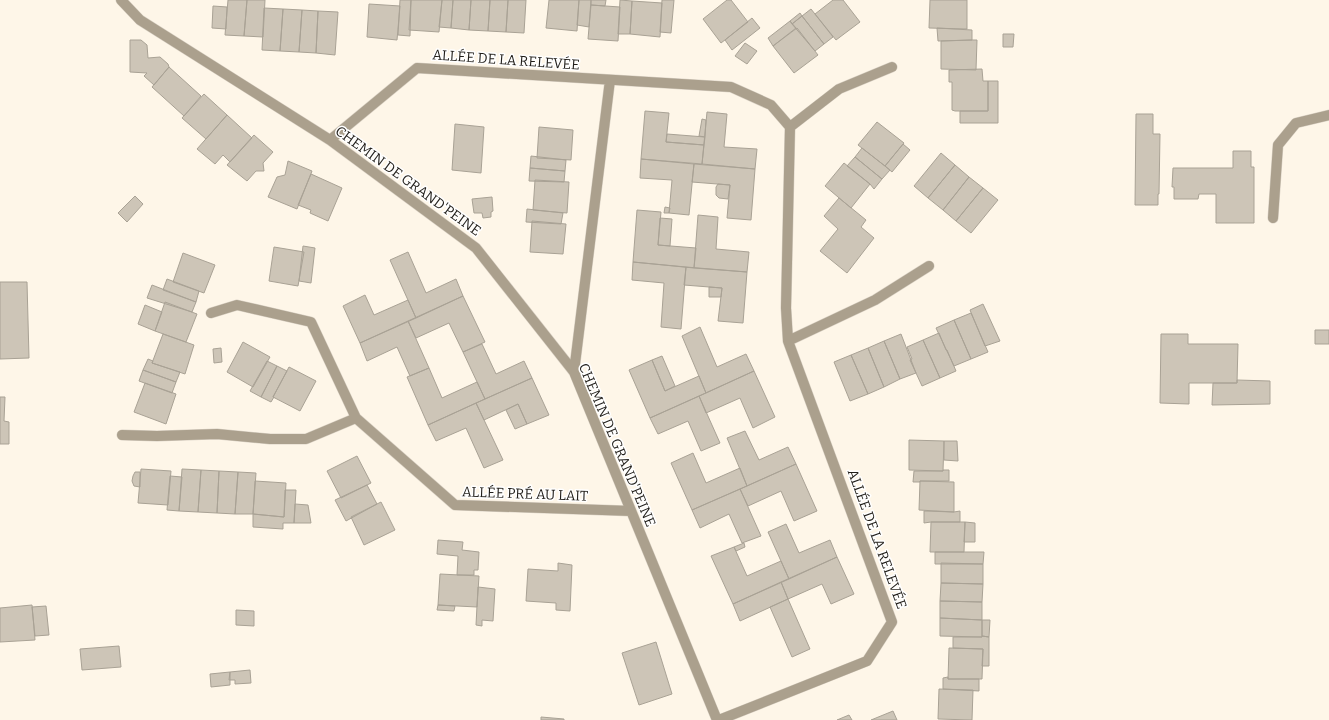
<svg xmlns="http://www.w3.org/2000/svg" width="1329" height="720" font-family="Bitter,serif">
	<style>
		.building { fill: #cdc5b7; stroke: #a9a295 }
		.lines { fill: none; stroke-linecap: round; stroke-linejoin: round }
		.minor-casing { stroke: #dbd3c7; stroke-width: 11 }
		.minor { stroke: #aba08d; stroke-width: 10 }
		.labels { text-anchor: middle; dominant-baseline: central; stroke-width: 3; stroke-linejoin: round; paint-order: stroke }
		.street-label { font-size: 14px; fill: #211e19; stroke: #fff }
	</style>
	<rect width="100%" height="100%" fill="#fef6e8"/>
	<path class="building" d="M228,0H247L244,36L225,35Z
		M247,0H265L263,37L244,36Z
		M400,0H411L410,36L398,35Z
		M411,0H442L439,32L409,30Z
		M442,0H453L451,28L439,27Z
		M453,0H471L469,30L451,28Z
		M471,0H490L488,31L469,30Z
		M490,0H508L506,32L488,31Z
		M508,0H526L524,33L506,32Z
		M549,0H579L577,31L546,28Z
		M579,0H591L589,27L577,25Z
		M591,0H606L605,6L591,5Z
		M620,0L632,1L630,34H618Z
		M662,0H674L671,33L660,32Z
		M727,0H731L748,22L721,43L703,19Z
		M833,0H843L860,22L836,40L815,14Z
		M930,0H967V29L929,28Z
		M632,1L662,3L660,37L630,34Z
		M369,4L400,6L397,40L367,37Z
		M591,5L620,7L618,41L588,39Z
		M213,6L227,7L226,29L212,28Z
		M264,8L283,9L280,51L262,50Z
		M283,9L302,10L299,52L280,51Z
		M811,9L833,37L824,44L802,16Z
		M302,10L318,11L316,53L299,52Z
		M318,11L338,12L335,55L316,53Z
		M800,13L802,16L792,24L790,21Z
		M802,16L824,44L815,51L792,24Z
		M752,18L760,28L732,50L725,40Z
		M790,21L796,28L773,46L768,38Z
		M797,28L818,55L794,73L773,46Z
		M937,28L972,30V40L938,41Z
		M1003,34H1014L1013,47H1003Z
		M130,40H141L147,45L148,58L160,57L168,64L169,67L154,85L144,76L147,73L130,72Z
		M972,40H977L976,70L941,69V41Z
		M745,43L757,51L747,64L735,56Z
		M169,67L201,96L184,116L152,87Z
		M982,69L983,81H988V111H955L952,110V82H949V70Z
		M988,81H998V123H960V111H988Z
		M204,94L227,115L206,139L182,118Z
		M645,111L669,113L666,142L704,145L702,164L641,159Z
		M707,112L727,114L724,147L757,149L755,169L702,164Z
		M1136,114H1153V134H1160L1159,194H1158V205H1135Z
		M227,115L252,138L230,162L223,155L215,164L197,149Z
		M702,119L706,120L705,137L699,136Z
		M877,122L904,143L885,166L858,145Z
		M455,124L484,127L481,173L452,170Z
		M539,127L573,130L571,160L537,158Z
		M667,134L705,137L704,145L666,142Z
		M254,135L273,152L263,163L264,171H256L247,181L227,165Z
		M903,144L910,150L892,172L885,166Z
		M862,148L890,170L882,179L855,157Z
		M1233,151H1251V167H1254V223H1216V194H1199L1198,199H1174V187H1172L1173,168H1233Z
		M941,153L955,165L928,198L914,186Z
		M531,156L566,160L565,171L530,168Z
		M855,157L882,179L874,189L870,184L847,166Z
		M641,159L694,164L689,215L669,213L672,180L640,178Z
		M288,161L312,171L297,209L268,197L277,177L285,175Z
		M844,163L870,184L851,208L825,186Z
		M694,164L755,169L751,220L727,218L730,185L692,182Z
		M955,165L969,177L943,210L928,198Z
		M530,168L565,171L564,182L529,181Z
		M311,174L342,188L328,221L310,213L311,210L298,205Z
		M969,177L983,188L956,221L943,210Z
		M535,180L569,182L567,213L533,210Z
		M718,184L730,185L728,199L719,198L716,195V187Z
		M983,188L998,200L971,233L956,221Z
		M135,196L143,204L127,222L118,213Z
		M492,197L493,211L491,212V217L483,218L482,213H474L472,199Z
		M839,198L866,220L861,227L874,238L847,273L820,251L838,229L824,216Z
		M665,207L670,208L669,213H664Z
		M527,209L563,213L561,224L526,222Z
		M637,210L661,212L658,245L696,248L694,268L633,262Z
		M698,215L718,217L716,249L749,252L747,272L694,268Z
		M660,218L672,219L670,246L658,245Z
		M532,221L566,224L563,254L530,252Z
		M303,246L315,248L311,283L299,281Z
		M274,247L304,252L298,286L269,281Z
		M408,252L426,293L456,279L463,296L416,318L390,260Z
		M183,253L215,265L204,293L173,282Z
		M633,262L686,267L681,329L661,327L664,283L632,280Z
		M686,267L747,272L743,323L718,321L722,288L684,285Z
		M167,279L199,291L196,302L163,290Z
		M0,282H27L29,358L0,359Z
		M152,285L196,302L192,312L147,298Z
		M709,287L722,288L721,297H709Z
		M365,295L374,315L408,300L416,318L360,343L343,306Z
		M463,296L485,342L463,352L449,323L416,338L408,321Z
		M165,302L197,314L186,342L155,331Z
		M983,304L1000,341L985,346L970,310Z
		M145,305L162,312L155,331L138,324Z
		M971,313L988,352L971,359L954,320Z
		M954,320L971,359L954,366L936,328Z
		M408,321L429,368L410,376L397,347L367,361L360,343Z
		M700,327L717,367L746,354L754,371L706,393L682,336Z
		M1315,330H1329V344H1315Z
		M939,333L946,350H947L956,371L940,378L923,340Z
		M163,334L194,345L185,374L152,363Z
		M901,334L916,373L900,379L884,341Z
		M1161,334H1188V344H1238L1237,383H1189V404L1160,403Z
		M923,340L940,378L922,386L910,360L912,359L907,347Z
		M884,341L900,379L884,387L868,348Z
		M243,342L270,357L253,387L227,372Z
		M482,344L496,374L524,361L532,378L485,399L463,352Z
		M221,348L222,362L214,363L213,349Z
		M868,348L884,387L868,394L851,355Z
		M851,355L868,394L850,401L834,362Z
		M662,356L675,386L665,391L652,360Z
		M148,359L153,361L152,363L180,372L176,382L143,370Z
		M652,360L665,391L699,376L706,393L650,418L629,370Z
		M267,361L277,366L261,397L250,391Z
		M277,366L287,371L273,397H274L271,402L261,397Z
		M289,367L316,381L300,411L273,397Z
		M429,368L442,398L477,382L485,399L428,425L407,377Z
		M143,370L176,382L172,393L139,381Z
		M754,371L775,417L753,428L740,398L706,413L699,396Z
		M532,378L549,415L527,424L518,404L484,420L476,403Z
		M1237,380L1270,381V404L1212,405L1213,383H1237Z
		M145,383L176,394L166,424L134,412Z
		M699,396L720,443L701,451L688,421L658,434L650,418Z
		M0,397H5L4,421L9,422V444H0Z
		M476,403L503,460L484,468L466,428L436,441L428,425Z
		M518,404L527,424L515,429L506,410Z
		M745,431L759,460L788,447L796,464L747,486L727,438Z
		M909,440L944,441L943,471L909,470Z
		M944,441H957L958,461L944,460Z
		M693,453L706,483L740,468L747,486L692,510L671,463Z
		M357,456L371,483L341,498L327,471Z
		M796,464L817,511L794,521L781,491L748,506L740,489Z
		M141,469L171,471L168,505L138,503Z
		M182,469L201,470L198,512L179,511Z
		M201,470L219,471L217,513L198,512Z
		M943,470H949V481H920V482H913L914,471H943Z
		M219,471L238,472L235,514L217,513Z
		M135,472H140V487L134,486L132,481L133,476Z
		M238,472L256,473L253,514H235Z
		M170,476L182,477L179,511L167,510Z
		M255,481L286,483L284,517L253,514Z
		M920,481L954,482V512L919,510Z
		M367,485L377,504L346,521L335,500Z
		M740,489L761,536L742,543L729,514L700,528L692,510Z
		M285,490H296L294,523H283V529L253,527V514L284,517Z
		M381,502L395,530L364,545L351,517Z
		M295,504L308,505L311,523H294Z
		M924,511L954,512L960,511V522H931L924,523Z
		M931,522H965L964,552H930Z
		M965,522L975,523V542H964Z
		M786,524L799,553L830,540L837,557L789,579L768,532Z
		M438,540L463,542L462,550L479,552L478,570H474V575H457L458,556L437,554Z
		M744,543L745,547L736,551L734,547Z
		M734,547L747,576L781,561L789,579L733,604L711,556Z
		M935,552H984L983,564H935Z
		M837,557L854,594L831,604L822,584L788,599L781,582Z
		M558,563L572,565L570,611L556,610V603L526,601L528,569L558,571Z
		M941,563L983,564V584L941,583Z
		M440,574L479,576L477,607L438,605Z
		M781,582L788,599L740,621L733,604Z
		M941,583L983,584L982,602L940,601Z
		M478,587L495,589L493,621L482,620V626L476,625Z
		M788,599L810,649L792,657L770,607Z
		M940,601L982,602V620L940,618Z
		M32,605L35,640L0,642V608Z
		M438,605L455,606L454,611L437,610Z
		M46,606L49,635L35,636L32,607Z
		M236,610L254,611V626L236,625Z
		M940,618L982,620V637L940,636Z
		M982,620H990L989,637L982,636Z
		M982,636L989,637V666H982L983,649L953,648V637H982Z
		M656,642L672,694L639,705L622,653Z
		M119,646L121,667L82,670L80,649Z
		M949,648L983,649L982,679H948Z
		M250,670L251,683L235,684V680H229L230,672Z
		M230,672V685L211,687L210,674Z
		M948,677V679H979V691L943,689V678Z
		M939,689L973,690L972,720L938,719Z
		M893,711L897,720H871Z
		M849,715L852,720H837Z
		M541,717L564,719V720H541Z"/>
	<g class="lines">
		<defs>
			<path id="minor" d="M121,0L140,20L330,140L476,248L574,372L717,720
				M790,127L839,89L892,67
				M330,140L417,68L731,87L771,105L790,127L786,308L788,341
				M1273,218L1278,145L1296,123L1329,115
				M211,313L237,305L311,322L356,418L455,505L631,511
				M574,372L610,80
				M122,435L157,436L217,434L270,439H306L356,418
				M719,720L867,661L892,622L788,341L875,300L929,266"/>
		</defs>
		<use href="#minor" class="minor-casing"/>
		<use href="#minor" class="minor"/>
	</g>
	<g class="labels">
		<g class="street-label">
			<text transform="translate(506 60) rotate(4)">ALLÉE DE LA RELEVÉE</text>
			<text transform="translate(408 181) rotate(36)">CHEMIN DE GRAND'PEINE</text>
			<text transform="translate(617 445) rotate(67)">CHEMIN DE GRAND'PEINE</text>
			<text transform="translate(525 494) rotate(2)">ALLÉE PRÉ AU LAIT</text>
			<text transform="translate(877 539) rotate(70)">ALLÉE DE LA RELEVÉE</text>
		</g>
	</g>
</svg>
